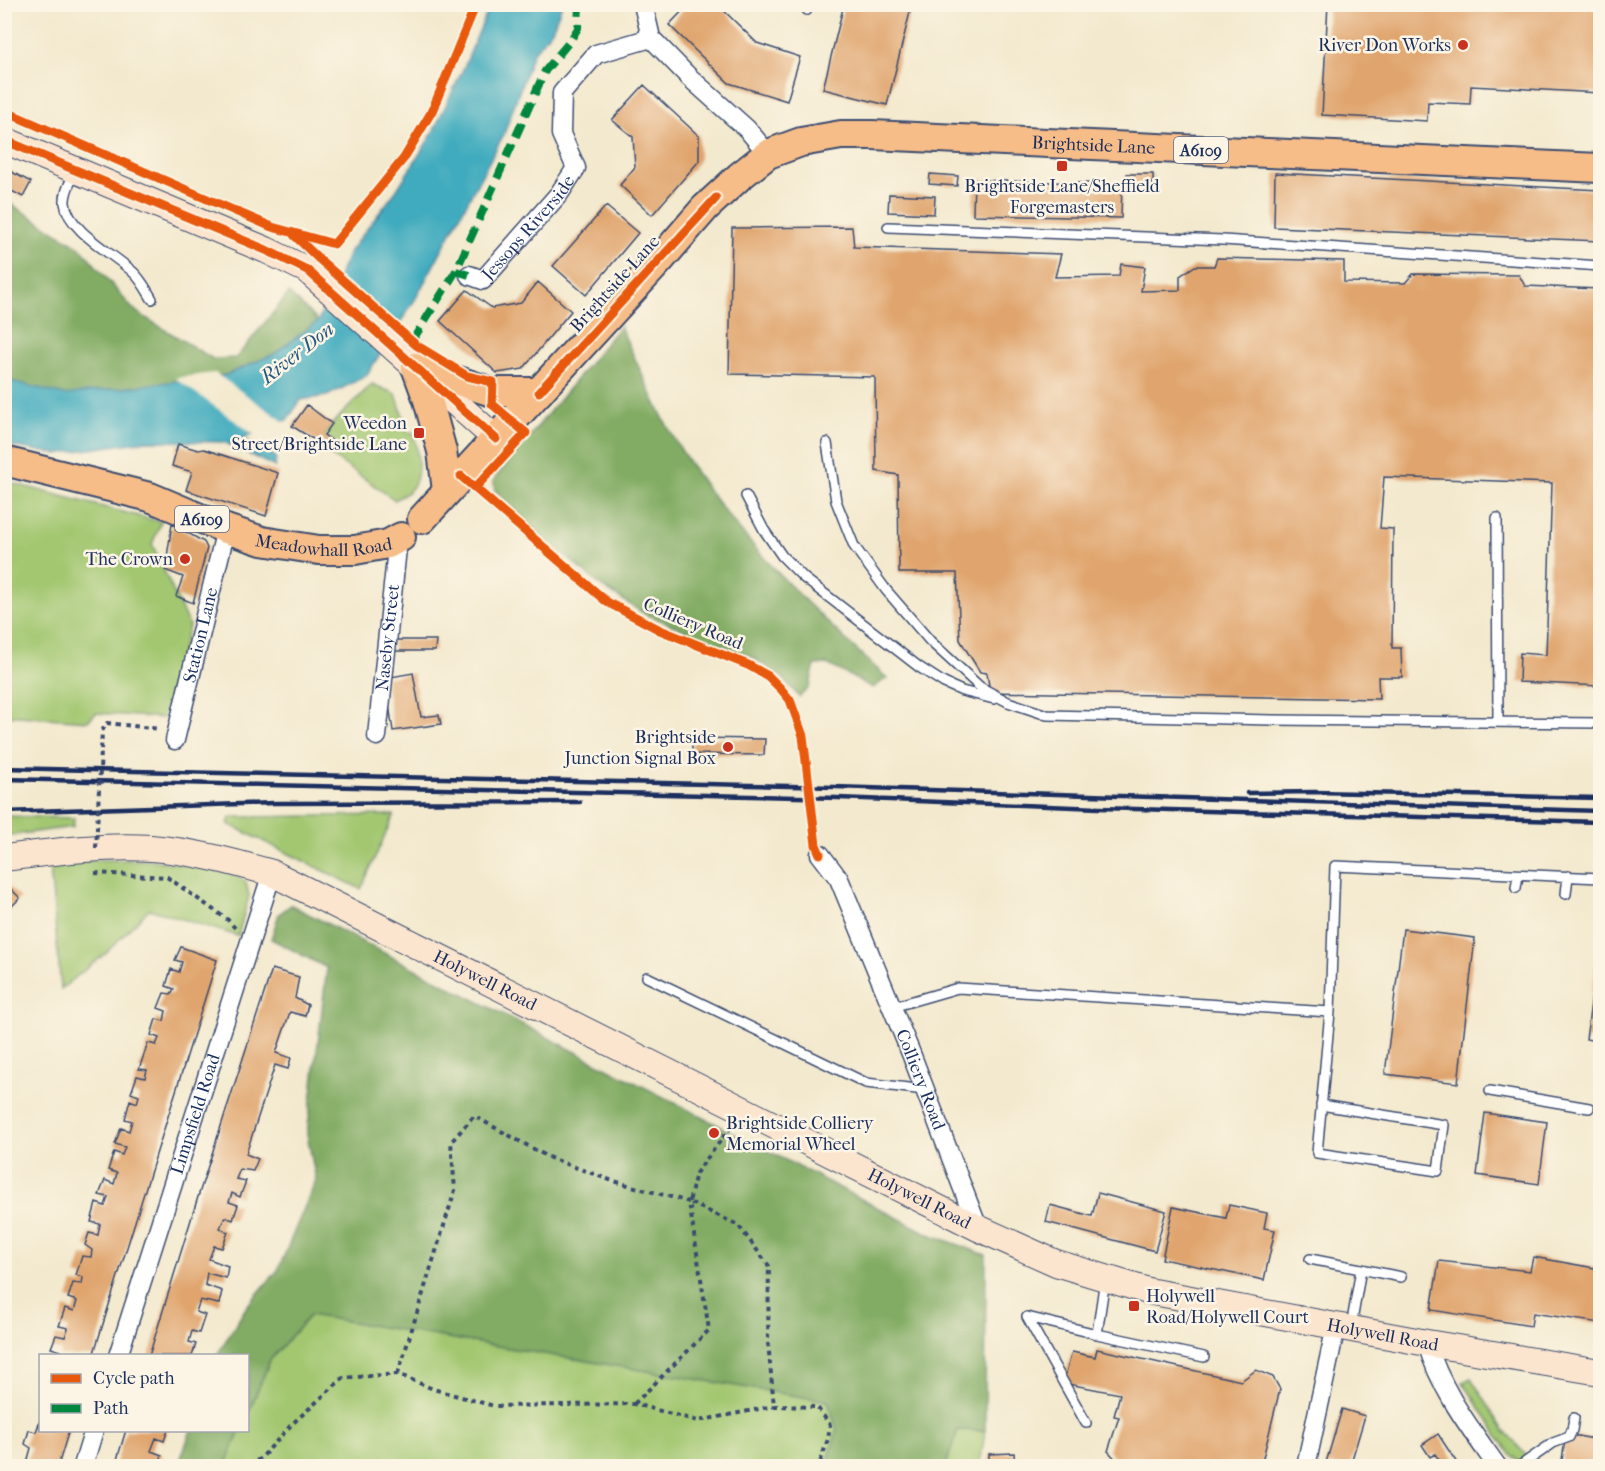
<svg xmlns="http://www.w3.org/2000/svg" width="1605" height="1471" font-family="'IM FELL French Canon',serif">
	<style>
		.green { fill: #a3c771; stroke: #5f7b68; stroke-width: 1.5 }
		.forest { fill: #82ac63; stroke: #4e6e60; stroke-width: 1.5 }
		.water { fill: #3fabbe; stroke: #2d6d8e; stroke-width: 1.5 }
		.pier { fill: #f3e9ce }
		.building { fill: #e0a56e }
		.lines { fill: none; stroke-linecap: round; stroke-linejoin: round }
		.lane-casing { stroke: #3b4b6f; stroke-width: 12 }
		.street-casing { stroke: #3b4b6f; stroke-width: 21 }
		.secondary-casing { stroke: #3b4b6f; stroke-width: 28 }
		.primary-casing { stroke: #3b4b6f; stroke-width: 32 }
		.path { stroke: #3b4b6f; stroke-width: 4; stroke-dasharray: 4.5 4.5; stroke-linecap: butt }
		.lane { stroke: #fff; stroke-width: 9 }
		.street { stroke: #fff; stroke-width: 18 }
		.secondary { stroke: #fce5cf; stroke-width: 26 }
		.primary { stroke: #f7bd88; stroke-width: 28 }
		.rail { stroke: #1b2f5e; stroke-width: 4.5 }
		.path-bridge { stroke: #3b4b6f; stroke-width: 4; stroke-dasharray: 4.5 4.5; stroke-linecap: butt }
		.quiet { stroke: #00873e; stroke-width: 8; stroke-dasharray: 15 8; stroke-linecap: butt }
		.cycleway-casing { stroke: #fcf5e5; stroke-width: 13 }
		.cycleway { stroke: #e8590c; stroke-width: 9 }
		.poi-dot { fill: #c8321e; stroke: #fcf5e5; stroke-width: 2 }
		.labels { text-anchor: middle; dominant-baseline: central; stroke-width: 5; stroke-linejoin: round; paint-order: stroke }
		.shield { fill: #fcf5e5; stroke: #5e6a86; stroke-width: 1.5 }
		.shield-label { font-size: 16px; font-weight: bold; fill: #1b2f5e }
		.poi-label { font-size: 18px; fill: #1b2f5e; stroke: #fcf5e5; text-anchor: end }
		.street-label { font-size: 18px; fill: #1b2f5e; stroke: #fcf5e5 }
		.water-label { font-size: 20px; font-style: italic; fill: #285a80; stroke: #fcf5e5 }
	</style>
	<rect width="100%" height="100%" fill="#fcf5e5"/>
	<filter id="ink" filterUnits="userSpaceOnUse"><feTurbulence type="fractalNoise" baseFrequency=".0167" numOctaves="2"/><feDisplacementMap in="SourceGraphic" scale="12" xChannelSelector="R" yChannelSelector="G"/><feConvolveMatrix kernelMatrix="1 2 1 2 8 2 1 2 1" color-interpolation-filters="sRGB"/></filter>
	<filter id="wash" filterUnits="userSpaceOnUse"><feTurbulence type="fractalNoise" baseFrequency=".008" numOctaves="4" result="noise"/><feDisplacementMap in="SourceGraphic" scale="24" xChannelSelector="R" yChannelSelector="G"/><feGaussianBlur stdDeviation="1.35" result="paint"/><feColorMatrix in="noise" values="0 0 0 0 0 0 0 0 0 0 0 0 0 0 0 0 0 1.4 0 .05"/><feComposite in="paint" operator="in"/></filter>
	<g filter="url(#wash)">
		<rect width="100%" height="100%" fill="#f3e9ce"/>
		<path class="green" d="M372,384L396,394L408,433L413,432C417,447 423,475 411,489C407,493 400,497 395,500L325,451L334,442L324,435L332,424Z
			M4,481L161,522L152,544L189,626L163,718L96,713L88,721L5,715Z
			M394,815L361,889L228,824L230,817Z
			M5,816L74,818L73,827L5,836Z
			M95,860H151L230,871L246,882L249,896L238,936L149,909L107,952L61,989L50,867Z
			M310,1315L828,1401L837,1429L827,1466H225L240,1431L248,1430V1414L270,1360Z
			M1471,1378L1504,1431L1536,1466H1522L1506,1448L1463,1382Z
			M958,1430L985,1431L980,1466H945Z"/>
		<path class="forest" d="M4,200L80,247L131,307L141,315L213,359L236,358L289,293L318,321L274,354L226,375L63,396L5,379Z
			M620,326C640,369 658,413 683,453C737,539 813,610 887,678L873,688L827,664L815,665L809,688L799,697L783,678L752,657L645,614L601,586L538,533L495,490L493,481Z
			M291,905L929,1234L986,1255L985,1431L958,1430L945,1466H827L837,1429L828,1401L310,1315L270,1360L248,1414V1356L217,1355L247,1306L278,1270L316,1180L307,1134L327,968L271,939L279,914Z
			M191,1430L240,1431L225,1466H178Z"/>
		<path class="water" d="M490,5H562L552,30L533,53L504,134L416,298L366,376L327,396L301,400L287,420L242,438L276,457L275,467L224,442L147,441L56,454L5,445L4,379L64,395L226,375L274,354L318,321L350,251L396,191L431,136L465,65Z"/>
		<path class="pier" d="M215,373L287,424L256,436L175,378Z"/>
		<g id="blocks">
			<path class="building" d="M689,4H717L757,43L800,57L787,101L729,83L669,25Z
				M844,4H912L887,105L823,89Z
				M1328,4H1600V93L1471,86L1470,104L1428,102L1427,121L1322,115Z
				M644,85L699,136V161L652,215L620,185L635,167L633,137L612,120Z
				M4,168L31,182L23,197L4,187Z
				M1275,173L1600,190V241L1274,227Z
				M930,174L958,176L957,186L929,184Z
				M1127,174H1153V188H1127Z
				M974,180L1122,184L1121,218L973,215Z
				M889,194L935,196L934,214L888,212Z
				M606,206L638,233L586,295L553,266Z
				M852,227L854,247L1061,254L1055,277L1119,276L1121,264L1145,267L1141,291L1180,290V276L1195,266H1214L1217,258L1344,261V282L1405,283L1413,274L1519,275L1525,286L1600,289V686L1519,682L1520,653L1546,655L1552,483L1384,477L1380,528L1393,529L1392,648H1401L1402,677H1378L1379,699L990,692L987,673L980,672L960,640L957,573H899L898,475L876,471L875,377L729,374L732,228Z
				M538,282L571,311L523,369L497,373L440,321L467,290L492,308L521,303Z
				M307,405L332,424L324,435L334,442L327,448L292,426Z
				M178,444L198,450L204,449L278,473L266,516L186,490L192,472L172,466Z
				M172,524L204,542L207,548L193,603L176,596L183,577L165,570Z
				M393,640H436L435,651H393Z
				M413,673L421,717L439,715L441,724L393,731L385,678Z
				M692,738L765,739L764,755L692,754Z
				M4,882L20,898L8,910L4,906Z
				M1403,929L1475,938L1458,1083L1385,1074Z
				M181,947L217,960L93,1356H60L61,1351L51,1348L56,1335L65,1337L68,1328L59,1326L65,1308L74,1311L77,1301L68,1298L73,1283L82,1284L83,1277L76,1275L82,1256L91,1257L92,1250L85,1245L89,1233L98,1235L100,1224L91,1222L96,1203L105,1206L108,1197L99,1195L105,1180L114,1184L117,1173L108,1170L114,1152L122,1155L125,1147L115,1144L121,1128L129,1131L132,1121L125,1119L130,1100L137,1103L139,1096L131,1093L137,1076L145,1078L147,1070L139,1069L148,1043L156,1045L159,1038L151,1035L156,1019L164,1021L166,1011L158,1008L164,993L171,994L174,989L166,986L171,969L179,972L182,962L175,960Z
				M1597,960L1600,961V1042L1586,1039Z
				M272,969L299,977L295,998L308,1005L305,1016L290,1012L276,1053L291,1058L288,1069L275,1065L246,1154L258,1159L253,1171L240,1169L236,1179L246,1181L240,1197L232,1193L229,1202L238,1205L233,1220L225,1217L220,1228L228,1232L222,1248L214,1246L209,1259L228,1266L226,1278L207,1273L205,1285L222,1291L219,1304L200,1300L196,1312L205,1315L199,1333L192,1331L189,1342L196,1344L192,1356H149L197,1200Z
				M1485,1113L1547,1122L1539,1184L1477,1175Z
				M1098,1193L1166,1211L1155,1251L1046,1222L1050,1205L1092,1216Z
				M1229,1205L1267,1213L1264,1228L1275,1230L1264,1280L1162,1259L1173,1207L1226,1218Z
				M1533,1257L1600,1269V1323L1533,1313L1531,1326L1431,1310L1439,1261L1530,1271Z
				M1097,1349L1241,1381L1256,1370L1273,1377L1280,1389L1261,1466H1122L1108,1451L1119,1417L1114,1416L1120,1394L1063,1383L1072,1352L1095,1357Z
				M1342,1409L1365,1416L1350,1466H1325Z
				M40,1420V1430H69L58,1466H26L31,1448L25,1444L29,1430L36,1432Z
				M126,1430H168L164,1441L156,1438L151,1451L162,1455L159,1466H115Z
				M1438,1434L1459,1466H1443L1435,1454L1430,1457L1422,1445Z
				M1566,1434L1600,1440V1466H1561Z
				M1014,1453L1015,1466H989V1454Z"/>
		</g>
	</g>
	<g filter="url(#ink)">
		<use href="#blocks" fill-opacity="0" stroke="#3b4b6f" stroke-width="1.5"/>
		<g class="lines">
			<defs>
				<path id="lane" d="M807,10L808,4
					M75,172C71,181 64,192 65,203C68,231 114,254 133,272C141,279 146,289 152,299
					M888,227L1223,240L1600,266
					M827,443L836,501L854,546L886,590L930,641L980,687L1008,702L1047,715L1272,720L1600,723
					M746,496L764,530L782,556L804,578L919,667L944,683L962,691L994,699
					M1497,518L1498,722
					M1516,888L1518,875
					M1566,894L1568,876
					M647,977L866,1083L925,1090
					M892,1007L958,988L1330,1012L1335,866L1600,878
					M1490,1091L1589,1108
					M1321,1105L1444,1125L1438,1171L1317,1153L1330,1012
					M1310,1259L1361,1269L1351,1327
					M1361,1269L1401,1277
					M1105,1279L1097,1334L1204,1357
					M1027,1317L1086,1423
					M1027,1317L1097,1334
					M1520,1466L1553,1443L1569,1437L1572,1430L1574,1418"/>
				<g id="street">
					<path d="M643,4L651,38L689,77L747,129L768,154"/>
					<path id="s1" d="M469,275L483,280L559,194L576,168L561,134L562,93L596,54L651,38"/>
					<path id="s2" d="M377,736L398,539"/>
					<path id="s3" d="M175,740L226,529"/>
					<path id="s4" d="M820,854L839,879L912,1056L978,1228"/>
					<path d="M1427,1343C1440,1389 1470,1428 1497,1466"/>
					<path id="s5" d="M118,1356L272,873"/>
					<path d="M83,1466L94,1430"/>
					<path d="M1306,1466L1336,1326"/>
				</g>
				<g id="secondary">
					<path d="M4,140L266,250L307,270L496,439"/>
					<path id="s6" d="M4,858C53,852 102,845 151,848C192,851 233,862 272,873L978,1228L1056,1263L1148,1291L1427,1343L1600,1372"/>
				</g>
				<g id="primary">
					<path d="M416,367L428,400L442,451L447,491"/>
					<path d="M416,367L492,392H539"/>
					<path id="s7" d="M4,461L150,497L226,529L262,541L319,550H355L388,544L401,537"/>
					<path id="s8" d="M422,519L659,261L705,208L740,176L768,154L801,142L841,135H872L1600,168"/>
				</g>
			</defs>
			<use href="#lane" class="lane-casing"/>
			<use href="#street" class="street-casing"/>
			<use href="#secondary" class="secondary-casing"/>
			<use href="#primary" class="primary-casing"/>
			<path class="path" d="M102,731L107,723L160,729
				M95,873L167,877L228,920L235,928
				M731,1127L696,1173L689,1202L738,1225L769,1266L768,1342L774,1406L817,1407L830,1425L828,1439L819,1466
				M398,1374L455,1190L451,1142L474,1116L550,1158L610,1180L689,1202L709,1330L634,1404
				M249,1466L262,1457L292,1424L343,1378L398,1374L433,1389L494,1406L634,1404L698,1421L774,1406"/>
			<use href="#lane" class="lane"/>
			<use href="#street" class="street"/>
			<use href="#secondary" class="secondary"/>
			<use href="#primary" class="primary"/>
			<path class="rail" d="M4,768L835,787L1600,811
				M4,779L838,798L1099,808L1600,822
				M1247,793L1313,792L1600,798
				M4,812L274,803L580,802"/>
			<path class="path-bridge" d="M96,848L102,731"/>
			<path class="quiet" d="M456,271L469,275
				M412,341L456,271L545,71L570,41L578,28L579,4"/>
			<defs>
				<path id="cycleway" d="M4,111L272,227L334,244L404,158L432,111L476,4
					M4,140L266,250L307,270L496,439
					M294,235L319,259L416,345L467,376L493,382L492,404L526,433L475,488
					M539,392L716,198
					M461,476L607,602L660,630L748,665L768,676L781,689L790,700L803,736L816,845L820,854"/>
			</defs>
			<use href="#cycleway" class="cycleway-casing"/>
			<use href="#cycleway" class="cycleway"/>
		</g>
	</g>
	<g class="poi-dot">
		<circle cx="1463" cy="45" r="6"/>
		<rect x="1056" y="160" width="12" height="12" rx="3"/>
		<rect x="413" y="427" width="12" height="12" rx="3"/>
		<circle cx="185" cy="559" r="6"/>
		<circle cx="728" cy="747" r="6"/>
		<circle cx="714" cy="1133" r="6"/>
		<rect x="1128" y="1300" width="12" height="12" rx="3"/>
	</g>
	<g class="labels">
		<g class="shield">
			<rect x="1174" y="137" width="54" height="26" rx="4.5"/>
			<rect x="175" y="506" width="54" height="26" rx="4.5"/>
		</g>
		<g class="shield-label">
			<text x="1201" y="150">A6109</text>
			<text x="202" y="519">A6109</text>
		</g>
		<g class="poi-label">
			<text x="1451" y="45">River Don Works</text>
			<text x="1062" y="186" text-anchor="middle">Brightside Lane/Sheffield<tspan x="1062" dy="21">Forgemasters</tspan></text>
			<text x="407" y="423">Weedon<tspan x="407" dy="21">Street/Brightside Lane</tspan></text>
			<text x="173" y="559">The Crown</text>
			<text x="716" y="737">Brightside<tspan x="716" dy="21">Junction Signal Box</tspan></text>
			<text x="726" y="1123" text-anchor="start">Brightside Colliery<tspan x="726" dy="21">Memorial Wheel</tspan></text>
			<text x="1146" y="1296" text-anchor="start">Holywell<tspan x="1146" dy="21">Road/Holywell Court</tspan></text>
		</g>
		<g class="street-label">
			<text stroke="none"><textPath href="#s8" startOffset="832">Brightside Lane</textPath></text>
			<text stroke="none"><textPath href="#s1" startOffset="84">Jessops Riverside</textPath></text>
			<text transform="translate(615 284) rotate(-48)">Brightside Lane</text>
			<text stroke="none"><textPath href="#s7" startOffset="333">Meadowhall Road</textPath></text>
			<text transform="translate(693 624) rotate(23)">Colliery Road</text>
			<text stroke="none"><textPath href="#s3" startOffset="108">Station Lane</textPath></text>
			<text stroke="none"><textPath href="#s2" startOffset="99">Naseby Street</textPath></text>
			<text stroke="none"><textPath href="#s6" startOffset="510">Holywell Road</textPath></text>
			<text stroke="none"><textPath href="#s4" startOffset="248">Colliery Road</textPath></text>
			<text stroke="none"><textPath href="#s5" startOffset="254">Limpsfield Road</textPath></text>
			<text stroke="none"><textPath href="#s6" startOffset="996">Holywell Road</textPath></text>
			<text stroke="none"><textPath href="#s6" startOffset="1482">Holywell Road</textPath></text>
		</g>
		<g class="water-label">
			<text transform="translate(297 353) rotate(-38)">River Don</text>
		</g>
	</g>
	<rect width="1605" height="1471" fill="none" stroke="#fcf5e5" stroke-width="24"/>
	<rect x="39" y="1354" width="210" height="78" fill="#fcf5e5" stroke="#a2a6af" stroke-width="1.5"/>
	<rect x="51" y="1374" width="30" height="9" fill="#e8590c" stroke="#a2a6af" stroke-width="1.5"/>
	<text x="93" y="1384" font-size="18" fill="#1b2f5e">Cycle path</text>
	<rect x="51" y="1404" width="30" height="9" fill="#00873e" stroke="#a2a6af" stroke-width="1.5"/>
	<text x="93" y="1414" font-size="18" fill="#1b2f5e">Path</text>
</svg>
